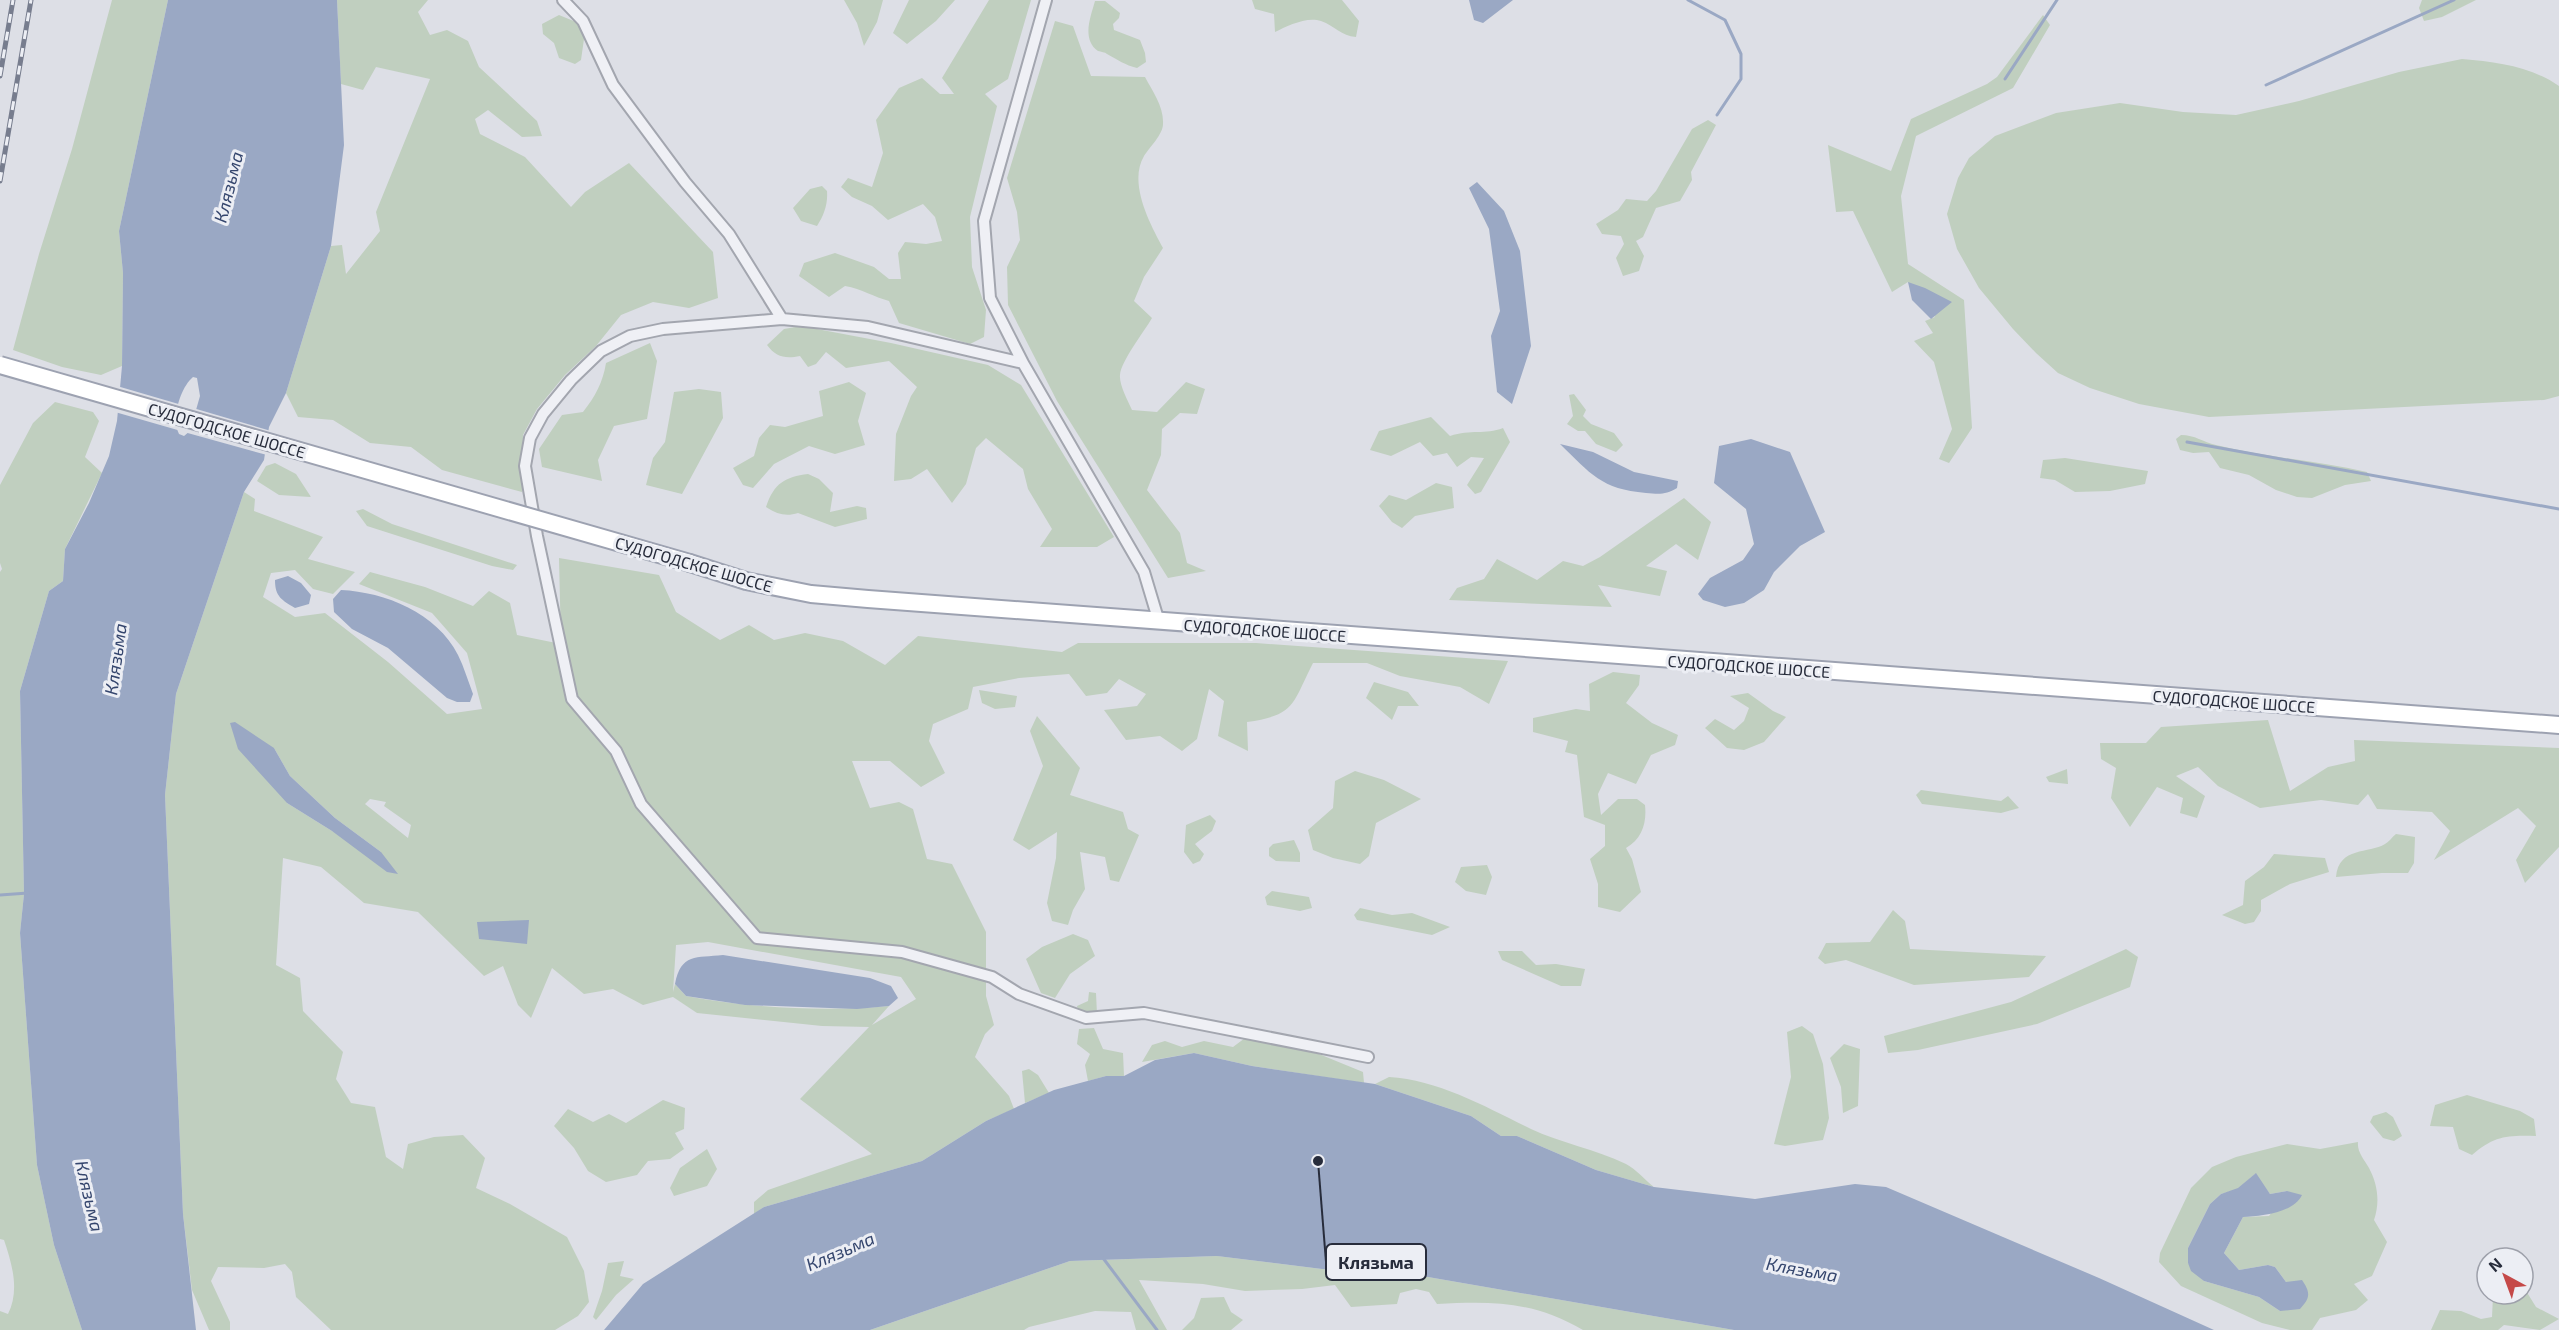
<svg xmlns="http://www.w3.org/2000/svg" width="2559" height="1330" font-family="'Exo 2',sans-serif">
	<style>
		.green { fill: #c0cfbf; fill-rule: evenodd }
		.water { fill: #9aa8c4; fill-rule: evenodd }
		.pier { fill: #dddfe6 }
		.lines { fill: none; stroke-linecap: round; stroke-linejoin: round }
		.stream { stroke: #9aa8c4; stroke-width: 3 }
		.minor-casing { stroke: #a3a6af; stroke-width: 14 }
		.primary-casing { stroke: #9da2b1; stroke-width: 20 }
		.minor { stroke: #eff0f5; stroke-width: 10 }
		.primary { stroke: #fff; stroke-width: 16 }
		.rail-casing { stroke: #777d8e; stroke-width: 5 }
		.rail { stroke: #eceef4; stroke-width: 3; stroke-dasharray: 9; stroke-linecap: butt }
		.primary-bridge-casing { stroke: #9da2b1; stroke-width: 20; stroke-linecap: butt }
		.primary-bridge { stroke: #fff; stroke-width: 16 }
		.labels { text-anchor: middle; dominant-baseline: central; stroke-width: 6; stroke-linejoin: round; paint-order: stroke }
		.street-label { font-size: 16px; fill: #272c3b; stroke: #eceef4 }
		.water-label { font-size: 18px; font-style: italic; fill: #34456d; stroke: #eceef4 }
		.leader { fill: none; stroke: #272c3b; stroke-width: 2 }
		.callout-dot { fill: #272c3b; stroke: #eceef4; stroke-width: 2 }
		.callout { fill: #eceef4; stroke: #272c3b; stroke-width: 2 }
		.callout-label { font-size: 18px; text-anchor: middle; font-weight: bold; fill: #272c3b }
	</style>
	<rect width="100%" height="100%" fill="#dddfe6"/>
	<path class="green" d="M112,0H168L119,231L123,273L122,366L101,375L62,367L13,350L39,254L72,149Z
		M337,0H428L418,12L430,35L447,30L468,41L479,67L537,121L542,136L522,137L488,110L475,119L480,134L525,157L571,207L585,192L629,163L713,252L718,298L689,308L653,302L621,315L596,346L565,375L537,409L523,435L522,492L442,470L411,447L370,443L333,420L298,417L286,393L331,246L342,245L346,274L380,231L376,212L430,79L376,67L363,90L341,84Z
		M844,0H883L877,22L864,46L857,23Z
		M909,0H955L936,21L907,44L893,33Z
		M989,0H1031L1008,79L985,94L997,106L970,217L972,267L986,310L984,337L970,344L899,323L889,301C874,297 862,289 845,286L829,297L799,276L804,263L835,253L874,267L889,279H901L898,253L905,242L926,244L942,241L935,217L923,204L888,220L872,206L852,197L841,187L848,178L872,187L883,153L876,120L899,88L922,78L940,94H954L942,78Z
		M1252,0H1342L1359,21L1356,37C1341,36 1335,26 1321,21C1307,16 1287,26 1275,32L1274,14L1255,9Z
		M2422,0H2476L2442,17L2424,21L2419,8Z
		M1095,1H1105L1120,13L1119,18L1113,24L1114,30L1140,40L1145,53L1146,62L1137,68C1125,65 1118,60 1107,54C1105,52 1101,52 1098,51C1081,39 1091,16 1095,1Z
		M559,15L576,22L585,32L581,60L575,64L559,58L554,43L543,34L542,24Z
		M2043,15L2050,25L2013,88L1916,136L1901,196L1908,264L1964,300L1972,428L1949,463L1939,459L1952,429L1934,362L1914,341L1933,333L1925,321L1935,317L1908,282L1892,292L1853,211L1836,212L1828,145L1891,171L1911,119L1987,84L1997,77Z
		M1055,21L1073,26L1091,76L1145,77C1153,92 1164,107 1163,124C1163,134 1150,147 1144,156C1128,183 1150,224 1163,248L1144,277L1134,301L1152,318C1144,332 1121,361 1120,375C1119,385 1128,401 1132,410L1157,412L1186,382L1205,389L1197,414L1180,413L1162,429L1161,455L1147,490L1180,533L1187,563L1206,571L1168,578L1057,401L1008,305L1007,267L1020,240L1017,212L1007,178Z
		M2462,59C2497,62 2530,66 2559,86V396L2544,400L2209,417L2139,404L2090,388L2058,373L2036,353L2013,329L1979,288L1957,249L1947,214L1958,178L1969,158L1995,136L2056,113L2120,103L2183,112L2236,115L2299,101L2399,72Z
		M1708,120L1716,125L1691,172L1692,180L1680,201L1656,208L1643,237L1636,241L1644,256L1639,271L1623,276L1616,258L1624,244L1621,236L1602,234L1596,224L1618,210L1626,199L1647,201L1656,191L1692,129Z
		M822,186L827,191C828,204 824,215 817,226L801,221L793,208L810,189Z
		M801,326L891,343L988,365L1021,385L1114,537L1097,547H1040L1052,529L1028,489L1023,469L986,438L976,448L966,484L952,503L927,469L911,479L894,481L896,434L911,396L917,387L889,361L846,368L826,352L816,364L808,367L800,356C785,359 776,357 767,345L784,329Z
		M650,343L657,361L647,419L614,426L598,460L602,481L542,467L539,449L562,415L583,412C595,397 603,382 606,363Z
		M849,382L866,393L858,421L865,445L835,454L809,446L774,464L753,488L743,485L733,468L754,456L759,438L770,425L785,427L823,416L819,391Z
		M699,389L721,392L723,418L682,494L646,485L653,458L665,442L674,392Z
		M1574,394L1586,410L1583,416L1591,424L1614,433L1623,445L1616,452L1596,444L1585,431H1578L1567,424L1573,416L1569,395Z
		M55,402L93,412L99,421L85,457L102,473L65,549L63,581L49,591L20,691L24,894L20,933L37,1165L54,1245L82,1330H0V1311L8,1314C20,1290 12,1264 4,1240L0,1239V572L2,569L0,563V485L33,423Z
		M1431,417L1450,436C1471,429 1485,435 1503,428L1510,442L1481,492L1475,494L1467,485L1484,458L1471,457L1457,467L1447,453L1433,456L1420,442L1391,456L1370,450L1379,431Z
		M2181,435C2195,435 2203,442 2216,445C2265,457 2317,461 2367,472L2371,481L2345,485L2312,498L2297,497L2276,490L2249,475L2220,468L2209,452L2193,453L2180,450L2176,439Z
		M2065,458L2148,471L2145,484L2110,491L2075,492L2055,480L2040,478L2043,460Z
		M275,463L296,474L311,497L279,495L257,481L266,466Z
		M808,474L819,479L833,493L830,512L857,506L866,508L867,519L835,527L798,513C786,517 776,514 766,507C774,483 785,477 808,474Z
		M1436,483L1452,487L1454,508L1415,516L1402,528L1392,522L1379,506L1389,495L1406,500Z
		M244,492L255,499L254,511L323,537L308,559L355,572L333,594L313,589L295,570L271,573L263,597L295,617L325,613L388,662L447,714L482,709L467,653L432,613L359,584L370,572L425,587L473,606L489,591L510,603L517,635L561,644L559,558L659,575L676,612L720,640L749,625L774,640L805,633L843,641L885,665L918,636L1062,652L1078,643H1256L1508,661L1489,704L1460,687L1400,676L1367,663H1313C1292,704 1296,715 1247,722L1248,751L1218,736L1224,701L1209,689L1197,739L1182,751L1160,736L1126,740L1104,710L1137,706L1146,694L1119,679L1107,693L1086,696L1069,674L1019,678L973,687L968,709L933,724L929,741L945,773L921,787L890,761H852L870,808L899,802L913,809L927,859L952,864L986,932V996L994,1025L985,1034L975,1057L1009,1096L1014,1109L986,1121L922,1161L764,1207L754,1214V1202L768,1190L872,1154L800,1099L869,1027L822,1026L697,1013L673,997L643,1005L613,989L584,994L552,968L531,1018L518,1005L503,966L484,976L418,912L364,903L321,867L283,858L276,965L300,978L303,1011L343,1052L336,1079L351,1103L375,1107L386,1157L403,1169L408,1144L434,1137L463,1135L485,1158L476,1188L510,1204L567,1237L584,1271L589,1302L578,1316L555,1330H331L296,1297L292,1272L285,1264L264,1268L218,1267L211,1281L230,1322V1330H209L192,1290L183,1214L165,795L176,694ZM274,748L290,776L335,818L381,852L332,831L287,803ZM370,799L386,802L384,806L411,825L408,838L365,804ZM708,942L901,977L916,999L872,1025L889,1006C826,1012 749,1008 686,996L675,984L673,992L676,945Z
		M1684,498L1711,522L1698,560L1676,544L1646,566L1667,571L1660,596L1598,585L1612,607L1449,600L1457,588L1484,579L1497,559L1537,580L1563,561L1583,566L1600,557Z
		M363,509L392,524L517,565L513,570L492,566L367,526L356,511Z
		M1613,672L1640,675L1639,685L1626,703L1652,723L1678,735L1675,745L1651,755L1636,784L1608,773L1598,794L1601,815L1618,799H1637L1645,805C1647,823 1642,839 1626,848L1632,859L1641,892L1620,912L1598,907V884L1590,859L1605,846V825L1584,817L1577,755L1565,752L1568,741L1533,732V718L1576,709L1590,711L1589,684Z
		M1374,682L1408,692L1419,706H1398L1392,720L1366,698Z
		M979,690L1017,696L1015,707L995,709L982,703Z
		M1748,693L1773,711L1786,717L1764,742L1744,750L1727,748L1705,728L1715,719L1734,730L1744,721L1749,708L1730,696Z
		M1037,716L1080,768L1070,795L1123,812L1128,829L1139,835L1119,882L1110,880L1105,857L1080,852L1085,889L1073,910L1068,925L1052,921L1047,903L1056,858L1057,832L1029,850L1013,840L1043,766L1030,731Z
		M2268,720L2290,791L2328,767L2355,761L2354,740L2559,748V847L2525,883L2516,860L2536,826L2518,808L2434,860L2450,831L2432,812L2377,809L2368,794L2358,805L2321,800L2260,808L2218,786L2198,767L2176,776L2205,796L2197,818L2180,813L2183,798L2157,787L2130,827L2111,798L2116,768L2101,759L2100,743H2146L2161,727Z
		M2067,769L2068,784L2049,782L2046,777Z
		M1355,771L1384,780L1421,799L1376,823L1369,856L1360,864L1333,858L1313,850L1308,830L1333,808L1335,781Z
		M1921,790L2001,801L2008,796L2019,808L2001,813L1922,804L1916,795Z
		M1210,815L1216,821L1212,831L1195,844L1204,854L1200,861L1193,864L1184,852L1186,825Z
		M2396,834L2415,837L2414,863L2408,873H2382L2336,877C2339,846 2369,854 2385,844C2389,842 2392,837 2396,834Z
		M1294,840L1300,853V862L1276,861L1269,856V848L1273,844Z
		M2274,854L2325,858L2329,872L2290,884L2261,900V911L2254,922L2245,924L2222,915L2243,905L2245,881L2264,867Z
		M1487,865L1492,877L1486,895L1466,891L1455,882L1461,867Z
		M1272,891L1309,897L1312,908L1300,911L1267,905L1265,897Z
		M1360,908L1392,915L1412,913L1450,927L1432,935L1357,920L1354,915Z
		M1893,910L1905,921L1910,949L2046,956L2029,977L1914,985L1846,960L1825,964L1818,958L1826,943L1870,942Z
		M1073,934L1088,940L1095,956L1070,974L1055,998L1041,993L1026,959L1042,947Z
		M2126,949L2138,957L2130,987L2037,1024L1918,1050L1888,1053L1884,1036L2011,1002Z
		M1498,951H1522L1536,965L1556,964L1585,969L1581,986H1561L1502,960Z
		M1089,992L1096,993L1097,1014L1078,1010L1077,1006L1088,1001Z
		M1802,1026L1813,1034L1823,1064L1829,1118L1823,1140L1785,1146L1774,1144L1791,1077L1787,1032Z
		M1094,1028L1103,1049L1123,1053L1124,1076H1106L1088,1081L1085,1065L1090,1054L1077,1044L1079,1029Z
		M1245,1038L1319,1054L1363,1072L1364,1083L1252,1066L1194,1053L1142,1062L1152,1045L1165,1041L1182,1047L1204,1041L1233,1047Z
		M1844,1044L1860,1049L1858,1106L1843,1113L1841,1087L1830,1058Z
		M1029,1069L1038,1075L1049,1093L1025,1103L1022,1071Z
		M1389,1077C1439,1080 1486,1107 1531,1129C1561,1143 1595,1149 1626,1164C1636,1169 1645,1180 1654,1187L1596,1170L1517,1136H1501L1471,1116L1375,1084Z
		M2467,1095L2520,1111L2534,1119L2536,1136C2507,1135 2494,1136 2472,1155L2459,1149L2453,1127L2430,1126L2435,1105Z
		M663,1100L685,1108L684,1129L675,1133L684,1149L670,1159L648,1161L637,1175L606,1182L588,1171L574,1148L554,1126L568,1109L593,1122L609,1114L626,1123Z
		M2386,1112L2393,1117L2402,1136L2394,1141L2383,1138L2370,1122L2373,1116Z
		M2358,1142C2357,1152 2364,1159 2369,1168C2378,1185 2380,1202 2374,1220L2387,1242L2372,1276L2354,1284L2368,1300L2356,1310L2320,1318L2312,1330H2290L2262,1323L2181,1286L2159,1262L2160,1253L2191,1188L2212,1167L2236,1157L2287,1144L2320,1149ZM2255,1174L2270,1194L2287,1191L2269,1216L2243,1217L2224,1253L2239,1270L2268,1265L2275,1267L2286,1282L2280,1311L2259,1297L2204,1281L2188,1263V1248L2210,1204L2221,1194L2238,1189Z
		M707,1149L717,1169L707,1186L674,1196L670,1188L680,1168Z
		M1217,1256L1322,1269L1405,1273L1734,1330H1583C1534,1301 1492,1301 1437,1304L1429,1292L1416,1289L1400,1293L1397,1304L1351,1307L1335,1285L1302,1289L1245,1291L1203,1284L1139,1280L1167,1330H1136L1131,1312L1095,1311L1029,1327L1024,1330H870L1070,1261Z
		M624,1261L620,1276L634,1279L616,1295L596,1320L593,1317L602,1291L608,1263Z
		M2523,1286L2536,1307L2559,1319L2540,1330L2504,1325L2498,1330H2431L2440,1310L2461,1311L2481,1319L2492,1317L2493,1296L2496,1294H2523Z
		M1224,1297L1231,1312L1243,1320L1231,1330H1182L1194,1318L1201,1298Z"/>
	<path class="water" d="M168,0H337L344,145L331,246L286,393L269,427L264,460L244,492L176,694L165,795L183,1214L196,1330H82L54,1245L37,1165L20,933L24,894L20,691L49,591L63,581L65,549L89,503L109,456L117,421L122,366L123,273L119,231ZM193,377L197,378L200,396L190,431L184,436L179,434C171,419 180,388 193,377Z
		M1469,0H1513L1483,23L1474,20Z
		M1477,182L1504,211L1520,251L1531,346L1512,404L1497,392L1491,336L1500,311L1489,229L1469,188Z
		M1908,282L1925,288L1952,302L1931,319L1912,300Z
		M1751,439L1790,452L1825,532L1800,546L1774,572L1764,590L1744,603L1725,607L1703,600L1698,594L1710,578L1743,560L1754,544L1746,509L1714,483L1719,446Z
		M1560,444L1593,452L1634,472L1678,481L1677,488C1666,495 1659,494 1646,493C1601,489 1591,474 1560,444Z
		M288,576L301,583L311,595L309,604L295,608C282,600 275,597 275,580Z
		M341,590C385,592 437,613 458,655C464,667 468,681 473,694L470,702H457L447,698L388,648L352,629L334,612L333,599Z
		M235,722L274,748L290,776L335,818L381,852L398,874L387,872L332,831L287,803L238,749L230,723Z
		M529,920L527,944L479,939L477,922Z
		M723,955L870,978L891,986L898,998L889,1006L857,1009L745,1005L686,996L675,984C681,953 696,958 723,955Z
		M1194,1053L1252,1066L1375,1084L1471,1116L1501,1136H1517L1596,1170L1654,1187L1755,1199L1855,1184L1886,1187L2099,1278L2214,1330H1734L1405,1273L1322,1269L1217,1256L1070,1261L870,1330H604L643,1284L764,1207L922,1161L986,1121L1054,1090L1106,1076H1124L1155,1060Z
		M2256,1173L2270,1194L2287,1191L2302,1195C2294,1213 2260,1216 2243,1217L2224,1253L2239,1270L2268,1265L2275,1267L2286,1282L2302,1280C2311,1293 2310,1298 2300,1309L2280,1311L2259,1297L2204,1281L2191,1271L2188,1263V1248L2210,1204L2221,1194L2238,1188Z"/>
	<path class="pier" d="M117,386L182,405L178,426L181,431L115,412Z
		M193,408L271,431L267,455L184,432L188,430Z"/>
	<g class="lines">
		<path class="stream" d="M1688,0L1725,20L1741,54V79L1717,115
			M2005,79L2057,0
			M2266,85L2454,0
			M2187,442L2559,509
			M0,895L28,893
			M1103,1258L1157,1330"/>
		<defs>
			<path id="minor" d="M563,0L583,21L613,85L685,182L729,234L782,319
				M1046,0L984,221L990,298L1023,363L1144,572L1159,622
				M1023,363L868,327L782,319L663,329L630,336L601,351L571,380L543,414L530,438L525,466L537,536L572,699L616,751L641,804L757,938L902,952L992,977L1019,994L1086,1018L1144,1013L1368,1057"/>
			<path id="primary" d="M690,563L746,581L811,594L868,599L2559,725"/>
		</defs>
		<use href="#minor" class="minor-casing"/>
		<use href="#primary" class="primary-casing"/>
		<use href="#minor" class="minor"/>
		<use href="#primary" class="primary"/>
		<defs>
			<path id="rail" d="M0,76L13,0
				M0,181L31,0"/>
		</defs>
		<use href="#rail" class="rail-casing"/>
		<use href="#rail" class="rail"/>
		<defs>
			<path id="primary-bridge" d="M0,365L690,563"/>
		</defs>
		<use href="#primary-bridge" class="primary-bridge-casing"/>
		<use href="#primary-bridge" class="primary-bridge"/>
	</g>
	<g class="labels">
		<g class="street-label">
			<text transform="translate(227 430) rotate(16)">СУДОГОДСКОЕ ШОССЕ</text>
			<text transform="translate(694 564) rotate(16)">СУДОГОДСКОЕ ШОССЕ</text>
			<text transform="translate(1265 630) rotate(4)">СУДОГОДСКОЕ ШОССЕ</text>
			<text transform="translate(1749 666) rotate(4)">СУДОГОДСКОЕ ШОССЕ</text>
			<text transform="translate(2234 701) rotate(4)">СУДОГОДСКОЕ ШОССЕ</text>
		</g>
		<g class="water-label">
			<text transform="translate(228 187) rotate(-76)">Клязьма</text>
			<text transform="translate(115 659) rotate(-82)">Клязьма</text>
			<text transform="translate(90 1196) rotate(77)">Клязьма</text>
			<text transform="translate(840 1251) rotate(-23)">Клязьма</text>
			<text transform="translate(1802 1269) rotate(10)">Клязьма</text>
		</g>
	</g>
	<path class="leader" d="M1318 1161L1326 1262"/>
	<circle class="callout-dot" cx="1318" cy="1161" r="6"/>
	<rect class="callout" x="1326" y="1244" width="100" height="36" rx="6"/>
	<g class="callout-label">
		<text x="1376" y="1269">Клязьма</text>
	</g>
	<g transform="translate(2505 1276) rotate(319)"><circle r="28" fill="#eceef4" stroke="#9da0aa" stroke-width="1.5"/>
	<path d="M0-4.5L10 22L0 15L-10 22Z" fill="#c54948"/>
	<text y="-9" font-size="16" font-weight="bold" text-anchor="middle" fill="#272c3b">N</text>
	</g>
</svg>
